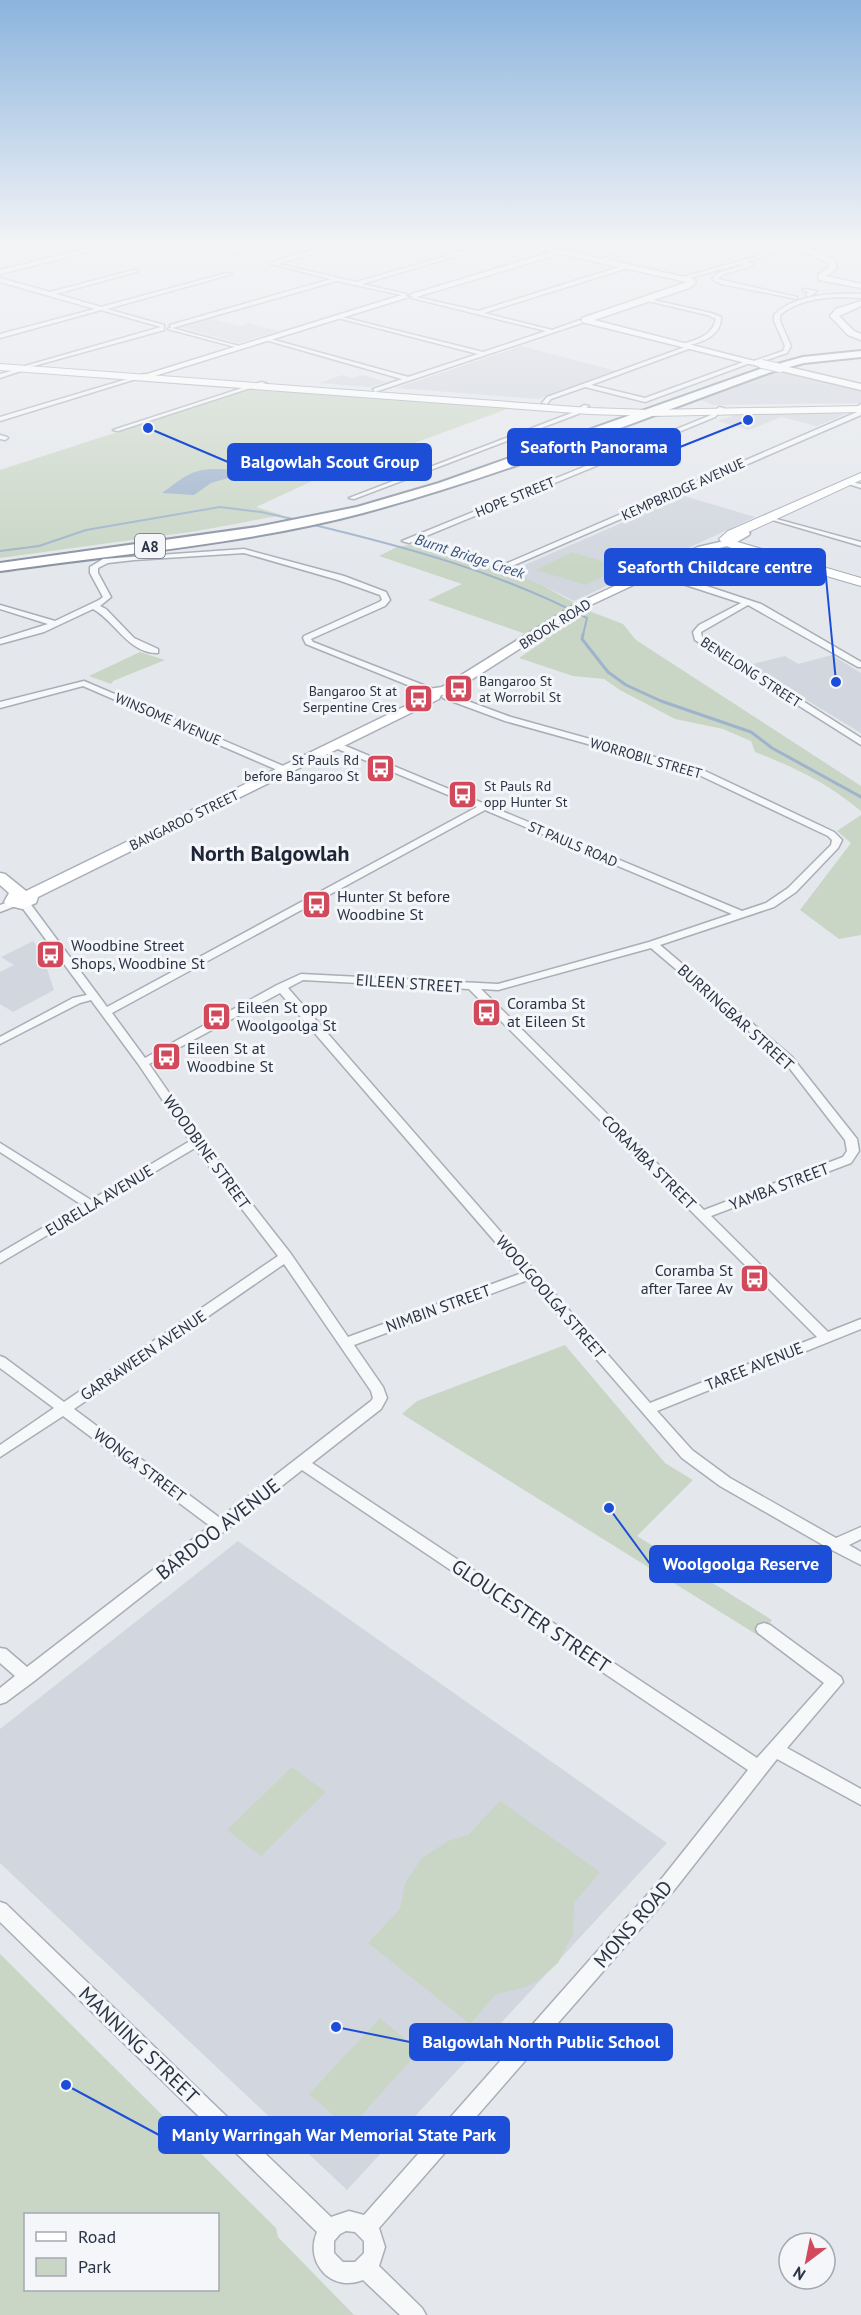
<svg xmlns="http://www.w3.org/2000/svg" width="861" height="2315" font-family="'PT Sans',sans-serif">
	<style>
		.built { fill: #d2d6de }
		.green { fill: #c9d6c5; fill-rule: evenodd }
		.water { fill: #9fb4cc }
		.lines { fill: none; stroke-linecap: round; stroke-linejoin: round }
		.stream-far1 { stroke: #9fb4cc; stroke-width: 2 }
		.stream { stroke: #9fb4cc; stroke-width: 3 }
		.street-casing { stroke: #a9aeb7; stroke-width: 3 }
		.secondary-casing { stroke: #a9aeb7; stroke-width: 3 }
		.primary-casing { stroke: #a3abb8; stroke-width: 2 }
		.highway-casing { stroke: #8b94a3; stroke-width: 4 }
		.street { fill: #f7f8fa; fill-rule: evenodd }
		.secondary { fill: #fff; fill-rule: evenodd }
		.primary { fill: #fff; fill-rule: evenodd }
		.highway { fill: #fff; fill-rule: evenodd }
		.secondary-bridge-casing { stroke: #a9aeb7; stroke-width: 10; stroke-linecap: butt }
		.secondary-bridge { stroke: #fff; stroke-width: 8 }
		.labels { text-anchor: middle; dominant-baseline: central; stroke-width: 6; stroke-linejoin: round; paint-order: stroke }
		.far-street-label { font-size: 14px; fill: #2b3445; stroke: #f4f6f9 }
		.far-poi-label { font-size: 14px; fill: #2b3445; stroke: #f4f6f9; text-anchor: start }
		.shield { fill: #f4f6f9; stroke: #676e7b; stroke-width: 1.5 }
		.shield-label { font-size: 15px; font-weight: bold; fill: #2b3445 }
		.far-water-label { font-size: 15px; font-style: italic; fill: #34527a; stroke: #f4f6f9 }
		.poi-label { font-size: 16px; fill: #2b3445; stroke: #f4f6f9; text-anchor: start }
		.street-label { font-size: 16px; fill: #2b3445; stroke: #f4f6f9 }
		.near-street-label { font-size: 20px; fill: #2b3445; stroke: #f4f6f9 }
		.district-label { font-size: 22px; font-weight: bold; fill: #1d2536; stroke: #f4f6f9 }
		.leader { fill: none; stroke: #1d4ed8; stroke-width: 2 }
		.callout-dot { fill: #1d4ed8; stroke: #f4f6f9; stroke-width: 2 }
		.callout { fill: #1d4ed8; stroke: #1d4ed8; stroke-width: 2 }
		.callout-label { font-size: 18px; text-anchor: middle; font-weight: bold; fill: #fff }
	</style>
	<rect width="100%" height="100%" fill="#e4e7ec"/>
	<path class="built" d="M210,318L239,326L249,323L279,331L238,343L180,327Z
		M521,346L616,371L538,399L396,388Z
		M777,370L861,390V403L713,405L701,400Z
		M342,375L353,378L363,375L386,382L369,387L320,383Z
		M823,412L846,414L817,426L781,417L749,430L717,421L739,414Z
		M684,496L755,517L574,601L540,584L506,573Z
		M726,548L774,564L751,575L698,559L719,549Z
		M832,655L861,673V733L749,665L785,656L798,664Z
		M33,941L41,951L54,990L13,1012L0,1004V972L14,965L1,957Z
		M238,1541L667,1843L347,2190L0,1863V1729Z"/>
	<path class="green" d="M254,388L513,407L319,478L256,507L282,515L197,531L0,558V470Z
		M414,544L487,565L540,584L589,611L623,624L636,640L861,786V811C824,781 798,769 755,752L751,741L723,729L675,719L620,690L604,679L573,676L519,658L547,639L523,633L428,600L462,584L379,556L397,547Z
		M572,552L621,567L586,585L536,570Z
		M140,652L165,660L113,681L111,684L89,676Z
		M861,815V935L839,939L800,910L851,843L837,831Z
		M565,1345L665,1463L693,1480L637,1536L772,1620L759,1636L402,1414L417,1401Z
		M292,1767L326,1792L261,1856L227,1830Z
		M500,1801L600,1872L574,1903L573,1934L558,1963L536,1982L523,1988L496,1994L470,2024L368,1943L400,1909L405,1883L422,1858L448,1841L468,1835Z
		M0,1954L276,2228L278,2237L354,2315H0ZM26,2214H218V2290H26Z
		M380,2018L419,2051L349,2129L309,2094Z"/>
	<path class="water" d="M219,469L253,471L211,483L194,495L162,493C183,478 191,468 219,469Z"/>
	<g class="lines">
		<path class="stream-far1" d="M310,524C406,547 499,572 587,618L583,635
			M0,551L39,546L86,530L220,507L261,512L297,520"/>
		<path class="stream" d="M583,634L582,639L608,672L626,685L661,701L751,732L772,748L861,797"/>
		<defs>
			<path id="street" d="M14,243H22L0,249V247Z
				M188,243H196L241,255L239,256Z
				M340,243H348L278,264L356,282L492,243H500L362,284L406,294V296L337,281L172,328L239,346V348L168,329L171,327L170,325L331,279L271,264L279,259Z
				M649,243H656L602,261L598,260Z
				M769,253L771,255L746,262L753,263V265L722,275L718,279L797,297V299L721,284L712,279L718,273L744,265L740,264L682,280L679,278Z
				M629,264L631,267L484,313L552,330L580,320L582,323L375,392L373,389L402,379L262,339L267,338L408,377L478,354L338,318V316L483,352L546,331L412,298V296L478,311Z
				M134,270L139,271L56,294L101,307L227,273L232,274L107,309L164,325V330L30,367L25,366L161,327L101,310L0,338V334L95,309L0,282V278L50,292Z
				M803,289L817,291L809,297L806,295L809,292L803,291Z
				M861,294V298C834,296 801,297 780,315V321L791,346L787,353L758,363L753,362L645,402L585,387L551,399L547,404L542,403L547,397L685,347L683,344C698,339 712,336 716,319L707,315L644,300V298L711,313L721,317C721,335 705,341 690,345L691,348L591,385L645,398L749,360L754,361L783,351L785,346L774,321V315C795,294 833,293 861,294Z
				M22,368L27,369L0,378V374Z
				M144,374L149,375L0,421V417Z
				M261,382L266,383L118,431L113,430Z
				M861,404V415L503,570L496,568L857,412L858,406Z
				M584,405L589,406L578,414L354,499L349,498L574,412Z
				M719,407L724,408L715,417L409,543L402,541L711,415Z
				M0,435L7,437L8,438L5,440L0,439Z
				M845,481L861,484V488L845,483Z
				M769,517L861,542V546L769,519Z
				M244,549L344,576L386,592L390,600L385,606L311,639L313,642L436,690V694H430L306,644L303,638L304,636L379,602L382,600L380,595L338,580L244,553L134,560L108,563L98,568V573L111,597L100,606L106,609L134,638L158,649V653C129,654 115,621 93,609L44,632L0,644V639L48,624L0,609V605L55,621L99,600L103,597L90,573V567L103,559Z
				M652,570H658L761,604L861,662V667H858L748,605L701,632L702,637L861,738V745L695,640L693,632L699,625L741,603L652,574Z
				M84,681L288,768L289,770L288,772H282L83,686L0,708V702Z
				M446,693L511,717L705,771L834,832L842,840L838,848L796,892L774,907L660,945L792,1057L857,1139L859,1151L851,1163L711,1216L828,1332L861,1319V1329L657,1411L692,1450L730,1478L836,1538L861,1527V1539L849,1545L861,1552V1565L830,1549L720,1486L682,1458L528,1280L354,1345L383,1387L387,1398L381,1409L312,1463L757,1758L824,1683L758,1633L756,1629L758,1625L764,1623L770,1625L841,1677L843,1682L787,1748L861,1789V1805L777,1759L675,1889L379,2228L385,2247L379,2266L422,2308L426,2315H400L363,2280C331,2293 304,2262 317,2232L0,1922V1902L6,1904L331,2217L349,2211L364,2215L663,1877L748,1770L302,1470L33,1682L6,1702L0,1704V1688L15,1676L0,1663V1648L6,1649L27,1667L210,1526L63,1416L0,1457V1445L54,1408L0,1368V1356L5,1358L64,1402L278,1256L195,1148L0,1263V1253L82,1205L0,1152V1143L91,1200L190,1141L139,1065L91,1000L80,1003L0,1044V1037L73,998L87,995L21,906V902H29L107,1007L477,807L333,747L332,745L336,742L742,911L766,903L788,888L831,845L832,840L828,836L699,775L505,721L443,698L442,696ZM485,810L732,914L649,942L498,984L301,974L277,985L145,1058L112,1013ZM651,948L784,1061L845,1140L847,1151L843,1157L704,1210L481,989L498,990ZM303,980L469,989L817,1337L650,1403L288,988ZM280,993L522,1273L348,1337L291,1254L201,1139L149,1064ZM284,1264L371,1391L373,1398L371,1401L220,1518L74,1409ZM346,2231L355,2232L364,2241V2253L355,2262H343L334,2253V2241L340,2234Z
				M14,900L18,901V905L0,912V905Z"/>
			<path id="secondary" d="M110,243H123L0,274V270Z
				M517,243H531L694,279L696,283L689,288L594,320L766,364L762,367L582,322V318L687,282L560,254L416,297L409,295L551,252Z
				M787,243H797L836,261V269L826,276L861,284V288L819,280L818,275L828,268L829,264Z
				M402,295L409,297L151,377L144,375Z
				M861,301V306L839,316L854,331L861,334V340L848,335L830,316L836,309Z
				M780,365L861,384V390L777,370L776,368Z
				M745,530L750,533L749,535L732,545L706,551L580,610L449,694L441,695L439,699L38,897L36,903L22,909L7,905L4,902L9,893L0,885V873L5,874L26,891L428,695L429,689L442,687L572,606L698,547L724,541Z"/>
			<path id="primary" d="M0,364L589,408L651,410L861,406V412L651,416L589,414L0,370Z
				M861,473V480L731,540L861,578V586L734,549L724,545L719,539L728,531Z"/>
			<path id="highway" d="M861,351V357L804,363L771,372C636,421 501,476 363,513C247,544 119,554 0,571V563L257,527L357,507L439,483L763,368L803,357Z"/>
		</defs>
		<use href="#street" class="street-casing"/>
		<use href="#secondary" class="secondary-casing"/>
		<use href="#primary" class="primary-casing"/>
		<use href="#highway" class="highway-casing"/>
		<use href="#street" class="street"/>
		<use href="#secondary" class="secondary"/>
		<use href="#primary" class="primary"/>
		<use href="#highway" class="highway"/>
		<defs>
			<path id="secondary-bridge" d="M762,364L780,368"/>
		</defs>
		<use href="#secondary-bridge" class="secondary-bridge-casing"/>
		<use href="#secondary-bridge" class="secondary-bridge"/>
	</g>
	<linearGradient id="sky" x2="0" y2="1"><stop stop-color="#8bb4dd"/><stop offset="0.43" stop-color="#f3f4f6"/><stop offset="1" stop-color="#f3f4f6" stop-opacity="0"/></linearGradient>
	<rect width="861" height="567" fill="url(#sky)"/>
	<defs>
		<symbol id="bus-square" viewBox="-11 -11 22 22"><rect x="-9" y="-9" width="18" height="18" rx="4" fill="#d1495b" stroke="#f4f6f9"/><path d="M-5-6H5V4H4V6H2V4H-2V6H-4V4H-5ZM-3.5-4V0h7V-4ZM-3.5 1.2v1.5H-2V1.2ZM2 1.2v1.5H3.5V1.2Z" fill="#fff"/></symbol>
	</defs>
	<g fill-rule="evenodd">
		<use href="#bus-square" x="442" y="672" width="33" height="33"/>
		<use href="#bus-square" x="402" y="682" width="33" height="33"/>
		<use href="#bus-square" x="364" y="752" width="33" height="33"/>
		<use href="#bus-square" x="446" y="778" width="33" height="33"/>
		<use href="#bus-square" x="300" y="888" width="33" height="33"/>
		<use href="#bus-square" x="34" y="938" width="33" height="33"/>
		<use href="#bus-square" x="470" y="996" width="33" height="33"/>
		<use href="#bus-square" x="200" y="1000" width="33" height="33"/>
		<use href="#bus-square" x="150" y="1040" width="33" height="33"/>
		<use href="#bus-square" x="738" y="1262" width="33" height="33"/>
	</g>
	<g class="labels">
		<g class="far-street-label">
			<text transform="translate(683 489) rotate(-24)">KEMPBRIDGE AVENUE</text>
			<text transform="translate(515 497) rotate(-22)">HOPE STREET</text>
			<text transform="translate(555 624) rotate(-32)">BROOK ROAD</text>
			<text transform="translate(751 672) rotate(33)">BENELONG STREET</text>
			<text transform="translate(168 719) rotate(23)">WINSOME AVENUE</text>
			<text transform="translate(646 758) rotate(16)">WORROBIL STREET</text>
			<text transform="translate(184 820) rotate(-26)">BANGAROO STREET</text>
			<text transform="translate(573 844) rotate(23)">ST PAULS ROAD</text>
		</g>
		<g class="far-poi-label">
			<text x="479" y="681">Bangaroo St<tspan x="479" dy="16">at Worrobil St</tspan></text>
			<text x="397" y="691" text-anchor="end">Bangaroo St at<tspan x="397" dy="16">Serpentine Cres</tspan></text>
			<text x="359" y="760" text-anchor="end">St Pauls Rd<tspan x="359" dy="16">before Bangaroo St</tspan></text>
			<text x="484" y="786">St Pauls Rd<tspan x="484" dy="16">opp Hunter St</tspan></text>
		</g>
		<rect class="shield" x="135" y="534" width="30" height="24" rx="4.5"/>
		<g class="shield-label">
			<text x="150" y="546">A8</text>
		</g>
		<g class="far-water-label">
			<text transform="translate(470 556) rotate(18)">Burnt Bridge Creek</text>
		</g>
		<g class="poi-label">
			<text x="337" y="896">Hunter St before<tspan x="337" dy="18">Woodbine St</tspan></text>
			<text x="71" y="945">Woodbine Street<tspan x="71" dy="18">Shops, Woodbine St</tspan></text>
			<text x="507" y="1003">Coramba St<tspan x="507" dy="18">at Eileen St</tspan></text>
			<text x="237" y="1007">Eileen St opp<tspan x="237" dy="18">Woolgoolga St</tspan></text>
			<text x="187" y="1048">Eileen St at<tspan x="187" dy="18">Woodbine St</tspan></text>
			<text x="733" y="1270" text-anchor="end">Coramba St<tspan x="733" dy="18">after Taree Av</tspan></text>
		</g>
		<g class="street-label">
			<text transform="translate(409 983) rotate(4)">EILEEN STREET</text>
			<text transform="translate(736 1017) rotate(42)">BURRINGBAR STREET</text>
			<text transform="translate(207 1152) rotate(54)">WOODBINE STREET</text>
			<text transform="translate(649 1162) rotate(45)">CORAMBA STREET</text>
			<text transform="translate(779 1186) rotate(-21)">YAMBA STREET</text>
			<text transform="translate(99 1200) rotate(-31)">EURELLA AVENUE</text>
			<text transform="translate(551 1297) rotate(49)">WOOLGOOLGA STREET</text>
			<text transform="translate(438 1308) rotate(-20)">NIMBIN STREET</text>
			<text transform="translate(143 1355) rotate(-34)">GARRAWEEN AVENUE</text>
			<text transform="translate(754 1366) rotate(-22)">TAREE AVENUE</text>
			<text transform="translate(140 1465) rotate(37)">WONGA STREET</text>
		</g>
		<g class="near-street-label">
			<text transform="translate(218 1529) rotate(-38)">BARDOO AVENUE</text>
			<text transform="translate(531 1616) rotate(34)">GLOUCESTER STREET</text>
			<text transform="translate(633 1924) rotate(-49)">MONS ROAD</text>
			<text transform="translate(139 2045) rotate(44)">MANNING STREET</text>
		</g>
		<g class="district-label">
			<text x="270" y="853">North Balgowlah</text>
		</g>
	</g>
	<path class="leader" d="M748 420L680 447M148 428L228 462M836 682L825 567M609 1508L650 1564M336 2027L410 2042M66 2085L159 2135"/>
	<g class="callout-dot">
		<circle cx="748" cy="420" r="6"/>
		<circle cx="148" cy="428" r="6"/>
		<circle cx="836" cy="682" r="6"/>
		<circle cx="609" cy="1508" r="6"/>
		<circle cx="336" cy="2027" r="6"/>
		<circle cx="66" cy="2085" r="6"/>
	</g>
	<g class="callout">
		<rect x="508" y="429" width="172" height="36" rx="6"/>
		<rect x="228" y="444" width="203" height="36" rx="6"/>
		<rect x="605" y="549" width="220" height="36" rx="6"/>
		<rect x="650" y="1546" width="181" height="36" rx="6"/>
		<rect x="410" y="2024" width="262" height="36" rx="6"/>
		<rect x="159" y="2117" width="350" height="36" rx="6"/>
	</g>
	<g class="callout-label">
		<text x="594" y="453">Seaforth Panorama</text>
		<text x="330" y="468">Balgowlah Scout Group</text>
		<text x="715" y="573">Seaforth Childcare centre</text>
		<text x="741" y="1570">Woolgoolga Reserve</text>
		<text x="541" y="2048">Balgowlah North Public School</text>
		<text x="334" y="2141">Manly Warringah War Memorial State Park</text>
	</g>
	<rect x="24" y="2213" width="195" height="78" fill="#f4f6f9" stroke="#a4a8b1" stroke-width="1.5"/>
	<rect x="36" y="2232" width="30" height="9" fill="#ffffff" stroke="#a4a8b1" stroke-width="1.5"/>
	<text x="78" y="2243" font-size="18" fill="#2b3445">Road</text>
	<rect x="36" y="2258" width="30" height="18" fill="#c9d6c5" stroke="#a4a8b1" stroke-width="1.5"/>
	<text x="78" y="2273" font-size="18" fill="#2b3445">Park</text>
	<g transform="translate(807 2261) rotate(212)"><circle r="28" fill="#f4f6f9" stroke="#a4a8b1" stroke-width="1.5"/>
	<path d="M0-4.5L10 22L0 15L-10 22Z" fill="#d1495b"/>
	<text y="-9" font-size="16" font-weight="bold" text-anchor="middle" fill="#2b3445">N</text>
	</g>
</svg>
